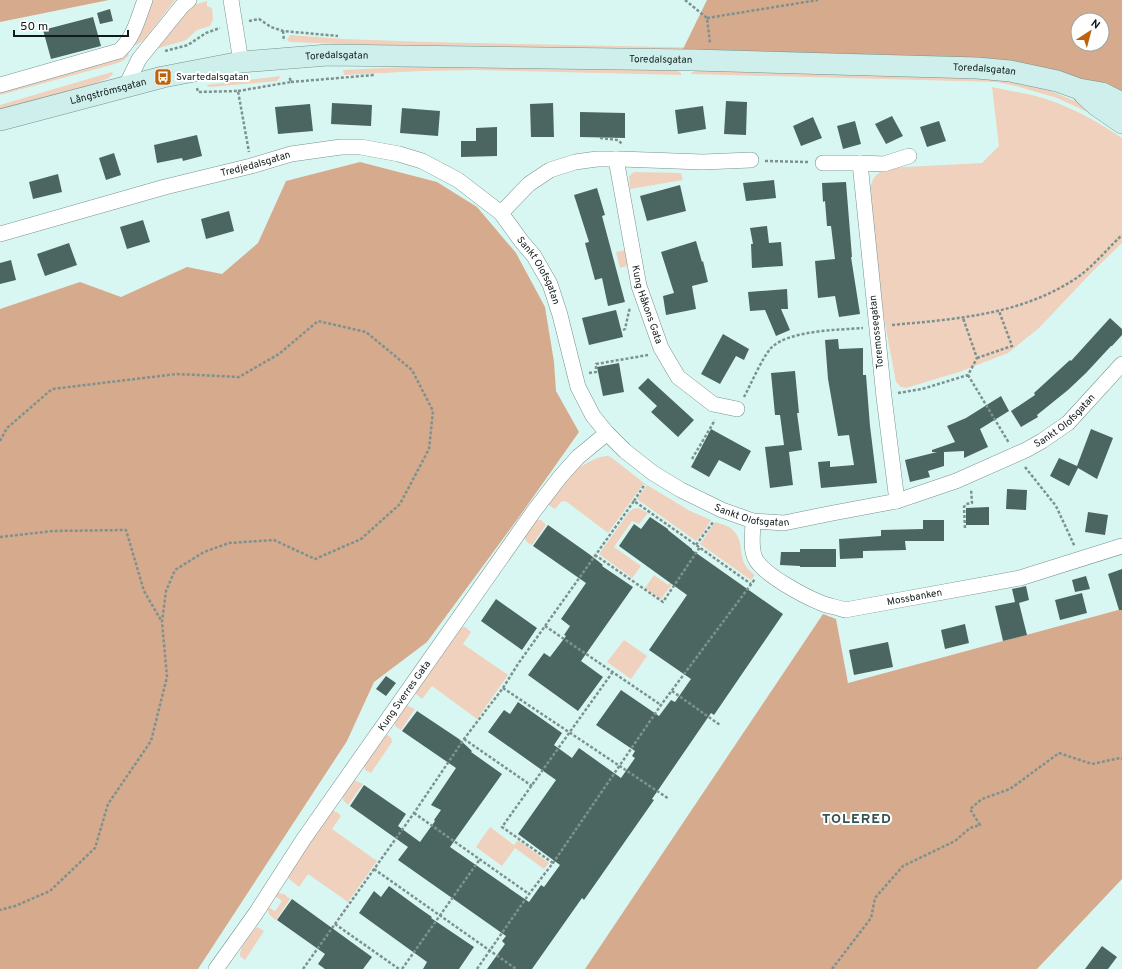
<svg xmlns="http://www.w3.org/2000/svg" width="1122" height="969" font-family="Overpass,sans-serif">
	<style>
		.green { fill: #efd1bd }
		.forest { fill: #d6aa8d; fill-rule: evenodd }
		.building { fill: #4b6661 }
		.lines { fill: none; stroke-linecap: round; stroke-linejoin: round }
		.street-casing { stroke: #77938f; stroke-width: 16 }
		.secondary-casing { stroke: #77938f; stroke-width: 22 }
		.path { stroke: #7d928f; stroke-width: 2.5; stroke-dasharray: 3 2; stroke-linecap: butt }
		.street { stroke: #fff; stroke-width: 15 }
		.secondary { stroke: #ceefeb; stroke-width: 21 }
		.labels { text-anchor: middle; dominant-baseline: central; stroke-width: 4; stroke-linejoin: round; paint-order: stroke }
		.street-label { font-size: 10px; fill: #101b1a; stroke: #fff }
		.poi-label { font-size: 10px; fill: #101b1a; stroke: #fff; text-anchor: start }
		.district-label { font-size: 14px; font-weight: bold; letter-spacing: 1px; fill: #38524e; stroke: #fff }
	</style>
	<rect width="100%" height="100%" fill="#d9f7f2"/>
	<path class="green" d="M150,0H175L144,40L136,45L135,42Z
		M207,1V6L212,8L213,19L210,26L197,30L186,40L156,49L186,9L197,4Z
		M290,35L344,39L427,42L964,53L391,46L290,42L287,40Z
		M127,53L129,55L124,60L118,63L0,95V90Z
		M424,66L676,70L681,73V75L475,70L421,71L344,75L343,70Z
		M697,70L990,78L1034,85L1051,91L1082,104L1094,115L1057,98L1016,86L996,82L691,74V73Z
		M112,72L113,74L109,78L91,85L0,110V105Z
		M281,76L277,81L210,87L206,85Z
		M992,87C1010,91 1031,94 1049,100C1075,109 1100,123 1122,138V243L1092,272L1039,328L1008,353L959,372L906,388L901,387L896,382L884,318L869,198C871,181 872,175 888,168L982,163L999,146Z
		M634,172L681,173L683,180L630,189L629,176Z
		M626,250L630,265L620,268L616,252Z
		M608,456L612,458L644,483L608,533L567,502L562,501L555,509L547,504L579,467C589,463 596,456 608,456Z
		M647,485L690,511L711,520L703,533L696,541L637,499Z
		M638,508L648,513L639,524L632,521L614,547L641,566L632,578L599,554L629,512L633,509Z
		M536,520H541L546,525L532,545L528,543L524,538Z
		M715,522C721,524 729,526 733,530C747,544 734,561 755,575L751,580L700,544Z
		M688,558L690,559L661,599L645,588L654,575L668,585Z
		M461,627H465L471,632L463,644L508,675L477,719L432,686L422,699L416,694V692Z
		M624,640L647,656L631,679L607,662Z
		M406,705L415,709L401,730L395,726V720Z
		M388,735L391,738L392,742L371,773L365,770L364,765L384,736Z
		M354,780L363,784L348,805L343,800V795Z
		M333,811L337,812L341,816L332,829L377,861L348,902L308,874L299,887L288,878V875L331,813Z
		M490,827L514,845L518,840L549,863L544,869L515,848L502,866L476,847Z
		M278,893L284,894L290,899L276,920C271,917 267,913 268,907L275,911L282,901L275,896Z
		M257,927L264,931L245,960L240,956C239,948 251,932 257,927Z"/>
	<path class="forest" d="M0,0H109L0,22Z
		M707,0H1122V93L683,49ZM1078,20H1102V44H1078Z
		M360,162L437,182L477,207L516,253L545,307L554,362L556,391L579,432L519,517L427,642L374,682L347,741L198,969H0V309L80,282L121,297L187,267L222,274L258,243L286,181Z
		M1122,609V879L1037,969H585L823,614L836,619L848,683Z"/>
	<path class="building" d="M110,9L113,21L100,24L97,13Z
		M93,17L101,46L51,59L43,30Z
		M726,101L747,102L746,135L724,134Z
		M332,103L372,105L371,126L331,124Z
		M553,103L554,137H531L530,104Z
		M310,104L313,131L278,134L275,107Z
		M703,106L706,129L678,134L675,110Z
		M402,108L440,111L438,136L400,133Z
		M580,112L625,113V138L580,137Z
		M892,116L903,136L886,144L875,124Z
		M813,117L822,138L801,146L793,126Z
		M855,121L861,144L843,149L837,126Z
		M939,121L946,141L927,147L920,127Z
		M497,127V156L461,157V141H476V128Z
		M197,135L202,156L183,161L182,158L157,163L154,145Z
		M114,153L121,175L106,180L99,158Z
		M58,174L62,192L33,199L29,182Z
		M774,180L776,198L746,201L743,183Z
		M846,182L852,257H851L860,314L839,317L835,296L818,298L815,261L835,259L831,226H827L825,201L823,202L822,183Z
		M680,185L686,211L647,221L640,196Z
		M597,188L605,215L602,216L625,302L608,306L602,278L595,280L585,243L589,242L574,195Z
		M229,211L234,231L206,239L201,219Z
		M143,220L150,242L127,249L120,227Z
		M767,226L769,243L781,242L783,266L752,268L751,244H753L750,228Z
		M696,241L702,262L703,261L708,282L692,286L696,309L666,315L663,296L674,293L661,252Z
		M69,243L77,265L45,276L37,254Z
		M11,260L16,280L0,284V263Z
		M787,289L788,309H781L790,330L776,336L765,310L750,311L748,292Z
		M616,310L623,337L589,345L582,318Z
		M1110,318L1122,329V335L1112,346H1111L1086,373L1068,390L1037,415L1038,417L1021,427L1011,411L1035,395L1034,393L1070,360L1071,361Z
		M723,334L749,349L744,360L736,356L720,384L701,374Z
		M838,339L839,349L863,348V375H866L870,426L877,483L821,488L818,462L830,461V467L854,465L849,435L838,436L828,379L825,340Z
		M619,363L624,392L603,396L597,367Z
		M795,371L799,413H797L802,450L789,452L793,485L770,488L765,447L784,445L780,415H775L771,373Z
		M648,378L694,420L678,437L651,412L657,406L638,388Z
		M1001,396L1009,411L980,429L988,447L964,458V451L944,452V466L928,471L930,477L910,482L905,460L937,452H932V450L955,442L947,426L966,418Z
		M711,429L751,451L740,471L719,460L709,477L691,467Z
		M1091,429L1113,438L1097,479L1078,468L1069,486L1050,476L1059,458L1077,466Z
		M1007,489L1027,490L1026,510L1006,509Z
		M989,507V525H966V508Z
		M1088,512L1108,515L1105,535L1085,532Z
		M650,517L668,529V530L692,549V550L783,614L714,715L711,713L652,799L654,800L584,900L582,898L532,969H487L505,944L502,941L506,936L398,860L408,847L350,806L364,785L406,814L398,826L420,842L435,821L434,820L441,810L431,805L456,768L402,731L417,711L459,739L472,751L471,752L502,774L450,847L529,902L541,885L544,887L560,865L518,834L556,780L488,732L504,710L510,714L518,702L562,733L554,745L572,758L579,748L621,778L635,758L632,756L635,751L596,725L621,690L659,716L671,700L675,702L691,679L649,650L687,595L619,546L634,524L641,529Z
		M923,520H944V541H905L906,550L863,551V558L840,559L839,539L881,536V530L923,529Z
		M548,525L589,554L603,565L602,566L633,587L581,661L603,677L578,711L528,675L544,653L550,657L566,636L564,635L570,626L561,619L586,583L533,546Z
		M800,549H836V567H800V566L780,565L781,552H800Z
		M1122,569V610H1119L1108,574Z
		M1086,576L1090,589L1075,592L1072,580Z
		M1026,586L1029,600L1019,603L1027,635L1003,641L995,606L1015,602L1012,589Z
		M1082,593L1087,613L1060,620L1055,600Z
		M496,599L537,628L522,650L481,621Z
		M965,624L969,643L945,649L941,630Z
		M888,642L893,667L854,675L849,650Z
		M386,676L396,683L386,696L376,689Z
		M389,886L419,908L432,917L431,918L474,947L459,969H423L427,962L359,913L374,891L381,897Z
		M292,899L372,957L363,969H325L318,964L325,954L277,920Z
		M1102,946L1117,957L1108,969H1085Z"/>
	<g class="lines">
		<defs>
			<g id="street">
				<path d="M231,0L241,62"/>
				<path d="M0,85L119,51C134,38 138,18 145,0"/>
				<path d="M125,88L139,59L182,6L189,0"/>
				<path id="s1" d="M616,159L639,286L661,348L678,377L713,404L737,409"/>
				<path d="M823,163H860"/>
				<path d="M501,213L529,184L550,170L575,162L597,159H620L703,162L751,160"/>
				<path id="s2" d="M0,234L165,187L251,166L291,154L341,147H361L399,154L422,161L458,180L501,213L522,242L534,256L550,284L560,315L578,387L593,416L607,433L625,451L653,473L681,490L722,510L753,521L784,523L833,513L897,501L956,481L1026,450L1042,441L1068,423L1122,364"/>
				<path d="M897,501L884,397L860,163L884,164L909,156"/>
				<path id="s3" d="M753,521C753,533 750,547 755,558C762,574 804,596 821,603C828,606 837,607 845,610L1020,578L1122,546"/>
				<path id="s4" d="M216,969L256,913L303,840L534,511L560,477L578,457L607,433"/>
			</g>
			<g id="secondary">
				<path d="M1084,94L1096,105L1122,123"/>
				<path id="s5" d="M0,120L163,77L241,62L328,55L693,60L977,68L1010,71L1057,81L1079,89L1102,93L1122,103"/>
			</g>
		</defs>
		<use href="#street" class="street-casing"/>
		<use href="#secondary" class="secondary-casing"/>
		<path class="path" d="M685,0L707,18L710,43
			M707,18L818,0
			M249,21L259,19L271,27L283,31L338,36
			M283,31L284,41
			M165,51L188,45L206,33L220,28
			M291,82L374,75
			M197,88L198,92L238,91L249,152
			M238,91L291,82L289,76
			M600,138L618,140L622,144
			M765,161L808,162
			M892,325C956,319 1020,315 1075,279C1093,267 1107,249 1122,235
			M623,330L625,329L630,307
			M977,358L1012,346L999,311
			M589,373L596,372V364L648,355
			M968,375L1009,443
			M898,393L922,389L968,375L977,358L963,318
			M744,397C751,384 762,358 771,348C789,330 838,330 863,328
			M0,441L7,428L52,389L177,374L239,377L279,354L318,321L366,332L412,370L433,411L429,449L400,504L361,539L315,559L274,540L229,543L204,552L175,570L166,591L162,622L167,677L151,741L108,804L95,848L50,891L15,906L0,910
			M692,459L715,420
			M1025,467L1056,506L1075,547
			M634,501L645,484
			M965,528L964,507L966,504L972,503L971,489
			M0,537L53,531L126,530L144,591L162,622
			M696,545L714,521
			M595,555L663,602L700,547
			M545,626L661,705
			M503,688L669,799
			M672,691L720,725
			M464,739L532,786
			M414,813L529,894
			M553,863L502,827L612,673
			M374,869L516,969
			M335,924L399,969
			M303,969L414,813L464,739L503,688L518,664L634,501L751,584
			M402,969L480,859
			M477,969L529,894L553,863L661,705L755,579
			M832,969L871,918L875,898L903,866L955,841L970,828L980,825L970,809L982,799L1010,789L1059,753L1092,764L1120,758L1122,759"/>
		<use href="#street" class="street"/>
		<use href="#secondary" class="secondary"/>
	</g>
	<defs>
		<symbol id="bus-square" viewBox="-11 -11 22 22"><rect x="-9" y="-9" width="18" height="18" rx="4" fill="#bd6209" stroke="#fff"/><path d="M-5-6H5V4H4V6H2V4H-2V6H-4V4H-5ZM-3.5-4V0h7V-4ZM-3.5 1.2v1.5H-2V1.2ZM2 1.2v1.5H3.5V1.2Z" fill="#fff"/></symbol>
	</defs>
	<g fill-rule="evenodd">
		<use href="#bus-square" x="153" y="67" width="20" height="20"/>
	</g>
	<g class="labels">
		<g class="street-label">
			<text stroke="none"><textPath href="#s5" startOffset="344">Toredalsgatan</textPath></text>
			<text stroke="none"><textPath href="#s5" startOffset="668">Toredalsgatan</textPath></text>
			<text stroke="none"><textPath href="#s5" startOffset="992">Toredalsgatan</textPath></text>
			<text stroke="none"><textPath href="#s5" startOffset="112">Långströmsgatan</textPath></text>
			<text stroke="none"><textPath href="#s2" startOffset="265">Tredjedalsgatan</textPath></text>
			<text stroke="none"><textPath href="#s2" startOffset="599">Sankt Olofsgatan</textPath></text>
			<text stroke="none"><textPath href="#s1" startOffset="149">Kung Håkons Gata</textPath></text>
			<text transform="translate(877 332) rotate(-96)">Toremossegatan</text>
			<text stroke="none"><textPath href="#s2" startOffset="1284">Sankt Olofsgatan</textPath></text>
			<text stroke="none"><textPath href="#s2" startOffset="948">Sankt Olofsgatan</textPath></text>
			<text stroke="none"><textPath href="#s3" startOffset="214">Mossbanken</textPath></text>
			<text stroke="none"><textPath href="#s4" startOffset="332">Kung Sverres Gata</textPath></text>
		</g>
		<g class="poi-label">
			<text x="176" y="77">Svartedalsgatan</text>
		</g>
		<g class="district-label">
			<text x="857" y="819">TOLERED</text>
		</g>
	</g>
	<g transform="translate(1090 32) rotate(36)"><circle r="19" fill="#ffffff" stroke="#9fa4a3"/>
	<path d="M0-3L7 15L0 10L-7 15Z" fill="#bd6209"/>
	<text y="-6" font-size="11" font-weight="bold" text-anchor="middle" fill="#101b1a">N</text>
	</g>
	<path d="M14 30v6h114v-6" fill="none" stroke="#101b1a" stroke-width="2"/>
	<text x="20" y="30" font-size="12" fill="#101b1a" stroke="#ffffff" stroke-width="3" paint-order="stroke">50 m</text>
</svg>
